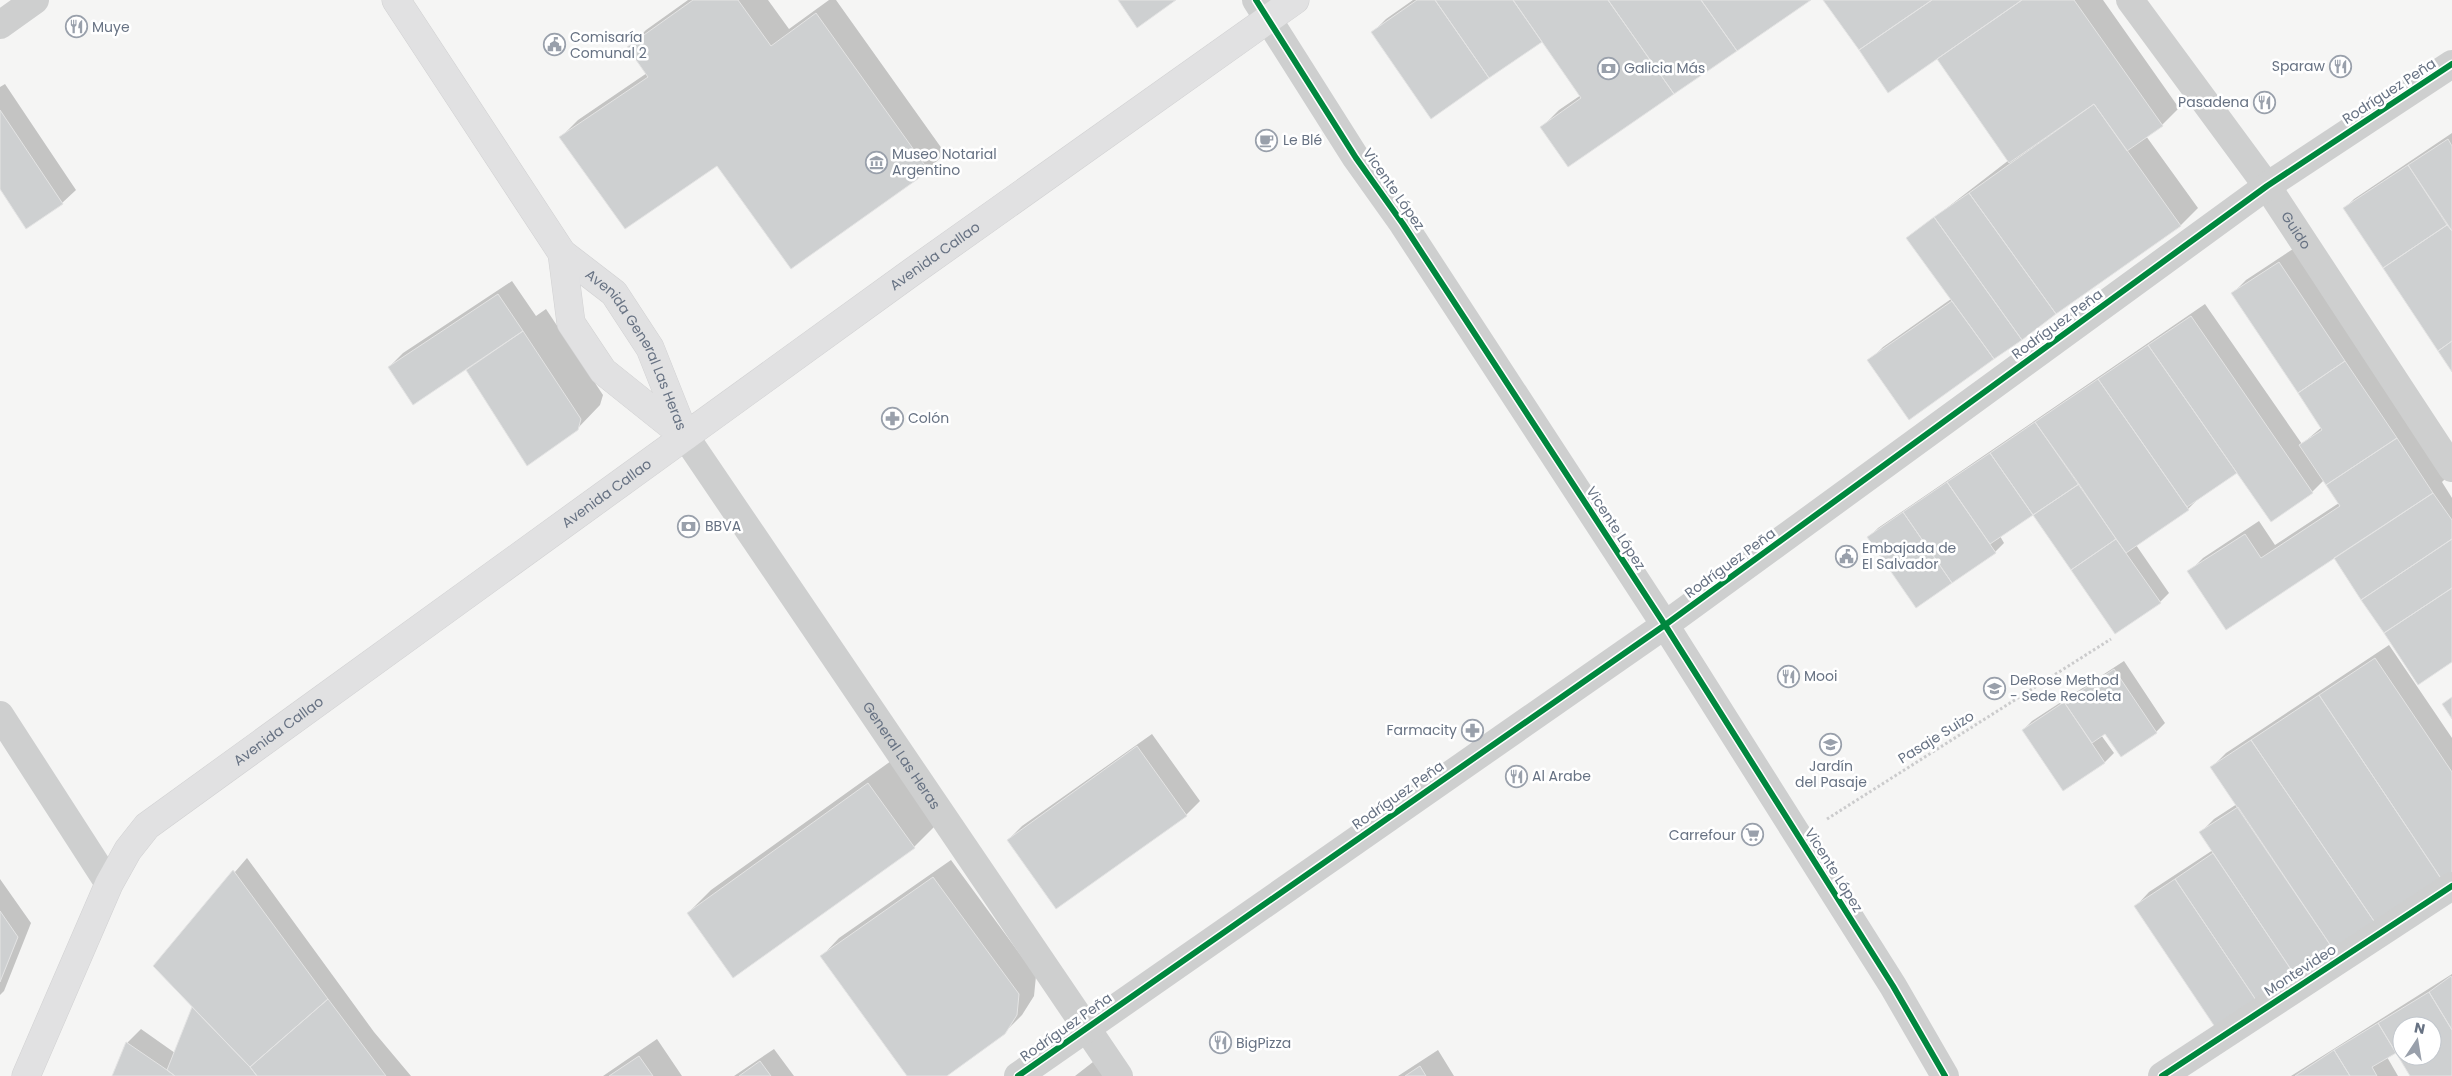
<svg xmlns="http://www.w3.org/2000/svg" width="2452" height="1076" font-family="Poppins,sans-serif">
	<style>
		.shadow { fill: #0003; fill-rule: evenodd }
		.building { fill: #ced0d1; stroke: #e4e4e4; fill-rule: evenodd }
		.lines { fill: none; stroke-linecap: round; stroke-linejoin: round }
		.secondary-casing { stroke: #d1d1d2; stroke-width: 29 }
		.path { stroke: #cbcbcc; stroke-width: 3; stroke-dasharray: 2.5 2.5; stroke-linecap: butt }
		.minor { stroke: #cecfcf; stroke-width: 28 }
		.tertiary { stroke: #cecfcf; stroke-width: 28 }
		.secondary { stroke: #e1e1e2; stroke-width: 28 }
		.cycleway-casing { stroke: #fff; stroke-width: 9 }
		.cycleway { stroke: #00873e; stroke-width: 6 }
		.labels { text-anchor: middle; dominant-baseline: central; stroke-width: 5; stroke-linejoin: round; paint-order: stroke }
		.poi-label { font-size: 14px; fill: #677283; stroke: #fff; text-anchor: start }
		.street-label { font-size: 14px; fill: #677283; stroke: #fff }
	</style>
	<rect width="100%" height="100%" fill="#f5f5f4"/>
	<path class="shadow" d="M688,0H768L789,29L829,0H836L945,153L928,170L717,164L561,137L578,120L647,73L629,47L646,30Z
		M1413,0H1809L1542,127L1559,110L1581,95L1543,40L1431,117L1373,32L1386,19Z
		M1825,0H2103L2179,108L2162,125L2146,136L2198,208L2181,225L2056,313L1869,361L1883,347L1951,299L1908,238L2009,160L1941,54Z
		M5,84L76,190L62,203L0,187V87Z
		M2452,133V220L2397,257L2399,258L2452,223V370L2345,208L2354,199Z
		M2293,249L2446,478L2442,482L2452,498V661L2334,557L2189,572L2203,558L2259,521L2275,545L2339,503L2324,480L2312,492L2237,471L2202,495L2188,509L2136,545L2169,593L2160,602L2033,513L2000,536L2004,543L1995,552L1869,537L1878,528L2205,304L2302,444L2322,427L2233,293L2246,280Z
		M512,281L536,316L546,309L603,395L600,405L577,429L468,370L473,363L389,367L403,353Z
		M2389,645L2452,738V876L2219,1031L2136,906L2149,892L2213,850L2201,832L2214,819L2237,804L2212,767L2226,753Z
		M2124,661L2165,723L2156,732H2105L2101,735L2114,753L2105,762L2063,790L2023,730L2032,721Z
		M1152,734L1200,801L1186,815L1057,907L1008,840L1022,826Z
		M891,761L937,824L914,847L688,913L711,890Z
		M247,858L374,1032L411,1076H113L128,1042L141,1029L175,1053L194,1007L155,965Z
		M951,860L1036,976L1034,996L1022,1015L1004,1033L944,1076H908L822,956L839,938Z
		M0,879L31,923L4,991L0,995Z
		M2452,974V1076H2412L2396,1051L2387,1057L2398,1076H2291ZM2402,1026H2432V1056H2402Z
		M657,1039L682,1076H603Z
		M774,1049L794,1076H734Z
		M1438,1050L1454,1076H1398Z
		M1093,1062L1104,1076H1075Z"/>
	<path class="building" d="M693,0H738L771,46L816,13L929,171L791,269L717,166L625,229L559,137L648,77L627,47Z
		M1118,0H1176L1137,28Z
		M1417,0H1435L1489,78L1431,119L1371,32Z
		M1435,0H1513L1542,42L1489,78Z
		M1513,0H1608L1674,94L1568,167L1540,127L1581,98Z
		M1608,0H1701L1737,51L1674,94Z
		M1701,0H1811L1737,51Z
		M1823,0H1932L1859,50Z
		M1932,0H2022L1888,93L1859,50Z
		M2022,0H2074L2163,126L2127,151L2094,104L2009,163L1937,59Z
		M2094,104L2181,226L2056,314L1969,193Z
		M0,110L63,204L26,229L0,189Z
		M2448,139L2452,146V231L2408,165Z
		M2408,165L2447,225L2383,268L2343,208Z
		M1969,193L2056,314L2022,340L1934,217Z
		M1934,217L2022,340L1994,359L1906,238Z
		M2447,225L2452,231V341L2438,351L2383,268Z
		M2279,262L2345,361L2298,393L2231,293Z
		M498,294L523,331L413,405L388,367Z
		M1952,301L1994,359L1909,420L1867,360Z
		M2191,316L2313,493L2271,522L2148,345Z
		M523,331L581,419L578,430L527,466L466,370Z
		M2452,341V372L2438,351Z
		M2148,345L2237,473L2187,507L2098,379Z
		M2345,361L2397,438L2326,485L2299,445L2322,430L2298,393Z
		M2098,379L2189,510L2126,553L2035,422Z
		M2035,422L2079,484L2033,515L1990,453Z
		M2397,438L2433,493L2226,630L2187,571L2245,534L2261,558L2340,506L2326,485Z
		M1990,453L2033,515L1990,544L1947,482Z
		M1947,482L1996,553L1952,583L1903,512Z
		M2079,484L2116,539L2071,570L2033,515Z
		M2433,493L2452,520V539L2361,600L2334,558Z
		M1903,512L1952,583L1916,608L1867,537Z
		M2116,539L2161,603L2115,634L2071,570Z
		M2452,539V588L2384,633L2361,600Z
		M2452,588V662L2418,685L2384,633Z
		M2375,658L2452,772V878L2444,883L2319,695Z
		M2114,669L2157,733L2121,757L2105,734L2092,743L2064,702Z
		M2319,695L2444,883L2378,927L2251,740Z
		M2452,697V719L2442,704Z
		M2064,702L2105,763L2063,791L2022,730Z
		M2251,740L2378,927L2337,955L2210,767Z
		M1137,746L1187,816L1056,909L1007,840Z
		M868,783L915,848L733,978L687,913Z
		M2238,807L2337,955L2298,980L2199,832Z
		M2213,853L2298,980L2260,1006L2175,879Z
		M233,870L328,999L250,1067L153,966Z
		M933,877L1019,994L1017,1015L1005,1034L947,1076H907L820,956Z
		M2175,879L2260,1006L2219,1033L2134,906Z
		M0,911L18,937L0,982Z
		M2451,976L2452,978V1030L2429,992Z
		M2429,992L2452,1030V1076H2410L2378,1023ZM2402,1026H2432V1056H2402Z
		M328,999L386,1076H257L250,1067Z
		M192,1007L250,1067L257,1076H175L167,1070Z
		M2378,1023L2396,1053L2372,1067L2377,1076H2350L2334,1050Z
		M126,1042L167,1070L175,1076H112Z
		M2334,1050L2350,1076H2295Z
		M639,1056L653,1076H609Z
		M760,1061L771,1076H739Z
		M1420,1066L1426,1076H1405Z"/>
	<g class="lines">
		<defs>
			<g id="secondary">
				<path id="s3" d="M396,0L562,253L614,293L650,348L685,436"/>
				<path d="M562,253L571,323L603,371L683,435"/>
				<path id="s4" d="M26,1076L109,884L128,850L147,826L912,272L1295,0"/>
			</g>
		</defs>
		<use href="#secondary" class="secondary-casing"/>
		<path class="path" d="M1827,819L2111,639"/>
		<g class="minor">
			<path d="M1256,0L1356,158L1403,224L1665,625L1893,986L1945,1076"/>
			<path id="s1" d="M2130,0L2267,186L2452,468"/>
			<path d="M0,25L35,0"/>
			<path id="s2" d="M685,436L1119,1076"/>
			<path d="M0,715L109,884"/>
			<path d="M2162,1076L2452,886"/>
		</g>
		<path class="tertiary" d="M1018,1076L1665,625L2267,186L2452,64"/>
		<use href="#secondary" class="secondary"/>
		<defs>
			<path id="cycleway" d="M1256,0L1356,158L1403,224L1665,625L1893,986L1945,1076
				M1018,1076L1665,625L2267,186L2452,64
				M2162,1076L2452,886"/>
		</defs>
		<use href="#cycleway" class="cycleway-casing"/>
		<use href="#cycleway" class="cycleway"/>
	</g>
	<defs>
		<symbol id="restaurant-ring" viewBox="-11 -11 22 22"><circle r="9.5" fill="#fff" stroke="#99a0ab" stroke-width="1.5"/><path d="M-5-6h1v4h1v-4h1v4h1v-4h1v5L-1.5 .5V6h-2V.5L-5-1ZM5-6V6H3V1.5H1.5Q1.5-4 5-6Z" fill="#99a0ab"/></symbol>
		<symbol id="civic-ring" viewBox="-11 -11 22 22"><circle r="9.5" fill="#fff" stroke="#99a0ab" stroke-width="1.5"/><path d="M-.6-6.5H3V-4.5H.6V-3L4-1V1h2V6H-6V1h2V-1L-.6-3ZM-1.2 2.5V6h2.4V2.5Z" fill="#99a0ab"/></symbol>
		<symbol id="bank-ring" viewBox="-11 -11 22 22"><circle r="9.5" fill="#fff" stroke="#99a0ab" stroke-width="1.5"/><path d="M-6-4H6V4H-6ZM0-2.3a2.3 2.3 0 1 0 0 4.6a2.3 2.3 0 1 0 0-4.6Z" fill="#99a0ab"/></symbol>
		<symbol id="cafe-ring" viewBox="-11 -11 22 22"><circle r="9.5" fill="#fff" stroke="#99a0ab" stroke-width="1.5"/><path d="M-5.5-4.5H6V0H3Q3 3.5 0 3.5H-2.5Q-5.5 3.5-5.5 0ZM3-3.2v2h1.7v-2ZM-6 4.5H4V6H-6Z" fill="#99a0ab"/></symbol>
		<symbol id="museum-ring" viewBox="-11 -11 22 22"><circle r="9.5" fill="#fff" stroke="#99a0ab" stroke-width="1.5"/><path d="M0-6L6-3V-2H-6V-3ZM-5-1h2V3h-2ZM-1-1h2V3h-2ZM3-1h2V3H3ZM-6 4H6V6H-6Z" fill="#99a0ab"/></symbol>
		<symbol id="pharmacy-ring" viewBox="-11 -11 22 22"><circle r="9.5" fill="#fff" stroke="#99a0ab" stroke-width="1.5"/><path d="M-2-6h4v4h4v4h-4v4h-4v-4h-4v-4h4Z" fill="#99a0ab"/></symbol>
		<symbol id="university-ring" viewBox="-11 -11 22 22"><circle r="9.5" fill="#fff" stroke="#99a0ab" stroke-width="1.5"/><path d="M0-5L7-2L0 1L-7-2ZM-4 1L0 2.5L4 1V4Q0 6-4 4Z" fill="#99a0ab"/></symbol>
		<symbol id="school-ring" viewBox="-11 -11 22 22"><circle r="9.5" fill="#fff" stroke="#99a0ab" stroke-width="1.5"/><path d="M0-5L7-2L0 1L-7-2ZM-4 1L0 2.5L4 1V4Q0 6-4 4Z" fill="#99a0ab"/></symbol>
		<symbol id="supermarket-ring" viewBox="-11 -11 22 22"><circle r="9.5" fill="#fff" stroke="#99a0ab" stroke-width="1.5"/><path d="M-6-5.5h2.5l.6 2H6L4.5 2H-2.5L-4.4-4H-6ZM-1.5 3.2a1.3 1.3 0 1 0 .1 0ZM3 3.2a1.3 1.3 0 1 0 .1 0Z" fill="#99a0ab"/></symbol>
	</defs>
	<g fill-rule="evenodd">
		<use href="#restaurant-ring" x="64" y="14" width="25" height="25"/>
		<use href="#civic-ring" x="542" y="32" width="25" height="25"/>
		<use href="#restaurant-ring" x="2328" y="54" width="25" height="25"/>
		<use href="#bank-ring" x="1596" y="56" width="25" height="25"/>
		<use href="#restaurant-ring" x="2252" y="90" width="25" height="25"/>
		<use href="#cafe-ring" x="1254" y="128" width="25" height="25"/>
		<use href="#museum-ring" x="864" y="150" width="25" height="25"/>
		<use href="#pharmacy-ring" x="880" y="406" width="25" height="25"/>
		<use href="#bank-ring" x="676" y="514" width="25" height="25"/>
		<use href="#civic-ring" x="1834" y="544" width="25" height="25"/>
		<use href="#restaurant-ring" x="1776" y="664" width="25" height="25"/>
		<use href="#university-ring" x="1982" y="676" width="25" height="25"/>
		<use href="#pharmacy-ring" x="1460" y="718" width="25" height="25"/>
		<use href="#school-ring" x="1818" y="732" width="25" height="25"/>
		<use href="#restaurant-ring" x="1504" y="764" width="25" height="25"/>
		<use href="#supermarket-ring" x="1740" y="822" width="25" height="25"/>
		<use href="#restaurant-ring" x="1208" y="1030" width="25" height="25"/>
	</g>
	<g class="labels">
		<g class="poi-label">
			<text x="92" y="27">Muye</text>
			<text x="570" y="37">Comisaría<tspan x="570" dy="16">Comunal 2</tspan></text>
			<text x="2325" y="66" text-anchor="end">Sparaw</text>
			<text x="1624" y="68">Galicia Más</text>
			<text x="2249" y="102" text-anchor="end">Pasadena</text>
			<text x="1283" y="140">Le Blé</text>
			<text x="892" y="154">Museo Notarial<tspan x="892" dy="16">Argentino</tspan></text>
			<text x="908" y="418">Colón</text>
			<text x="705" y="526">BBVA</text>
			<text x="1862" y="548">Embajada de<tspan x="1862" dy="16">El Salvador</tspan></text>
			<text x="1804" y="676">Mooi</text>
			<text x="2010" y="680">DeRose Method<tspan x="2010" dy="16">- Sede Recoleta</tspan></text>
			<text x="1457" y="730" text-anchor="end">Farmacity</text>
			<text x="1831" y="766" text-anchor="middle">Jardín<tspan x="1831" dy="16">del Pasaje</tspan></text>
			<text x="1532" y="776">Al Arabe</text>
			<text x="1736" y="835" text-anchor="end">Carrefour</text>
			<text x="1236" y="1043">BigPizza</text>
		</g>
		<g class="street-label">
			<text transform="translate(2389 91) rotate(-33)">Rodríguez Peña</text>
			<text transform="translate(1394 189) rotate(55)">Vicente López</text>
			<text stroke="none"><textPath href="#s1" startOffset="284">Guido</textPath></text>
			<text stroke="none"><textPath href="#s4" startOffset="1251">Avenida Callao</textPath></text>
			<text transform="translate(2057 324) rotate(-36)">Rodríguez Peña</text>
			<text stroke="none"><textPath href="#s3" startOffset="428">Avenida General Las Heras</textPath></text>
			<text stroke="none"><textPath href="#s4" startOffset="846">Avenida Callao</textPath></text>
			<text transform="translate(1616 528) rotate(57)">Vicente López</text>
			<text transform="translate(1730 563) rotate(-36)">Rodríguez Peña</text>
			<text stroke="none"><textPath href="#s4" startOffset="441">Avenida Callao</textPath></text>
			<text transform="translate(1936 737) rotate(-32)">Pasaje Suizo</text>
			<text stroke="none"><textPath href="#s2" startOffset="386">General Las Heras</textPath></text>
			<text transform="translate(1398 795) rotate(-35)">Rodríguez Peña</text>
			<text transform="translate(1834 870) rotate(58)">Vicente López</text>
			<text transform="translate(2300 970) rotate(-33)">Montevideo</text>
			<text transform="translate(1066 1027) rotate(-35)">Rodríguez Peña</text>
		</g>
	</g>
	<g transform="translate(2417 1041) rotate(12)"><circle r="24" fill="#ffffff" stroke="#c2c7cd"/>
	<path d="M0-4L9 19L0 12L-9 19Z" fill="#99a0ab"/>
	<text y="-8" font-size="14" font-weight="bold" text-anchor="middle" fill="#677283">N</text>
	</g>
</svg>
